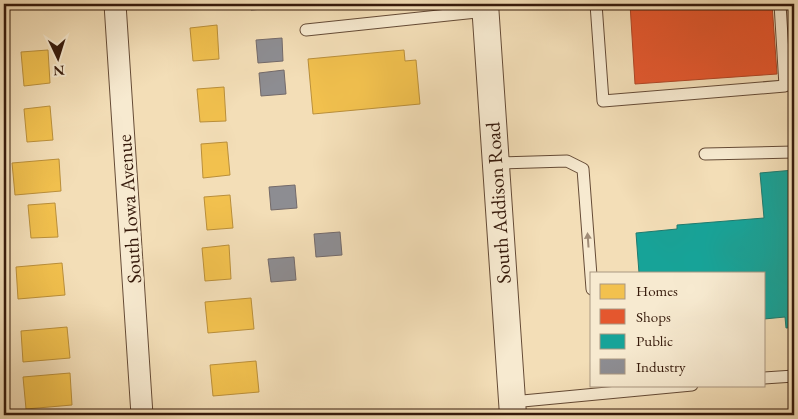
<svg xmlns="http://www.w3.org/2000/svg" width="798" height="419" font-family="'EB Garamond',serif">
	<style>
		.homes { fill: #f2c14e; stroke: #ba8f3a }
		.shops { fill: #e4572e; stroke: #b04524 }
		.public { fill: #17a398; stroke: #207a6e }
		.industry { fill: #8d8d92; stroke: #736a6a }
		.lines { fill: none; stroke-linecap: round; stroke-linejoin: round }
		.service-casing { stroke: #654b36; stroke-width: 13 }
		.minor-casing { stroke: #654b36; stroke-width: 23 }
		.tertiary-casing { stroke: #654b36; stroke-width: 28 }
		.service { stroke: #f7ead0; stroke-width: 11 }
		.minor { stroke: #f7ead0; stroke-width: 21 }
		.tertiary { stroke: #f7ead0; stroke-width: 26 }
		.oneway { fill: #a08c77 }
		.labels { text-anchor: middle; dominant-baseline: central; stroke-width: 5; stroke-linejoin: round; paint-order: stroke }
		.street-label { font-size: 20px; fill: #361a0b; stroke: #f7ead0 }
	</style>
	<rect width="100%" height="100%" fill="#f3deb7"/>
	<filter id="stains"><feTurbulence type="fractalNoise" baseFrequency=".004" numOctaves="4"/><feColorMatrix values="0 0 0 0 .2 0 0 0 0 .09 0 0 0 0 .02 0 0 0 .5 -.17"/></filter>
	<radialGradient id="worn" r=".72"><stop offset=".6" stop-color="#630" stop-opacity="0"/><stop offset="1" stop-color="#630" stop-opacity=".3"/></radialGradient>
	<path class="homes" d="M217,25L219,59L193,61L190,28Z
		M48,50L50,83L24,86L21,52Z
		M404,50L405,61L416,60L420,104L313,114L308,59Z
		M224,87L226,121L200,122L197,89Z
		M50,106L53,140L27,142L24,109Z
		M227,142L230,175L203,178L201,144Z
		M59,159L61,191L15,195L12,163Z
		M230,195L233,228L207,230L204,197Z
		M55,203L58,237L31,238L28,205Z
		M229,245L231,279L205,281L202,248Z
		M62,263L65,295L18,299L16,267Z
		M251,298L254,329L208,333L205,302Z
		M67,327L70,358L23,362L21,331Z
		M256,361L259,392L213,396L210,365Z
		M70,373L72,405L26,409L23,377Z"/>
	<path class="shops" d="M630,4H772L777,74L635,84Z"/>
	<path class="public" d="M794,170V327L786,328L785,317L764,319V273H639L636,233L677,229V225L764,218L760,173Z"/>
	<path class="industry" d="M250,4H276V8L251,10Z
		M282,38L283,61L258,63L256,40Z
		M284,70L286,94L261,96L259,73Z
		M295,185L297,208L271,210L269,187Z
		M340,232L342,255L316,257L314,234Z
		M294,257L296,280L271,282L268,259Z"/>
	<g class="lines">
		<defs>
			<path id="service" d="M596,4L603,101L785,86L780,4
				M306,30L486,11
				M705,154L794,152
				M496,163L567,161L583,169L592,289
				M764,378L794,376
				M512,402L692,385"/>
			<path id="minor" d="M115,4L142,415"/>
			<path id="tertiary" d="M485,4L513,415"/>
		</defs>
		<use href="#service" class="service-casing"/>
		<use href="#minor" class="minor-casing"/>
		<use href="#tertiary" class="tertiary-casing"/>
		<use href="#service" class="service"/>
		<use href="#minor" class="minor"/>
		<use href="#tertiary" class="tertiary"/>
	</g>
	<defs><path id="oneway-solid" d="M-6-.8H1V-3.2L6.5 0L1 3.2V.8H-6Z" transform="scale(1.25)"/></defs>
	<use class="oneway" href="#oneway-solid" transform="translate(588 240) rotate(-94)"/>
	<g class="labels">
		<g class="street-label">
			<text transform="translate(498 203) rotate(-94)">South Addison Road</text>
			<text transform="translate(129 209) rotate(-94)">South Iowa Avenue</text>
		</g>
	</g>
	<rect width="798" height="419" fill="none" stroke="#f3deb7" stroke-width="20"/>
	<rect x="5" y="5" width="788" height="409" fill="none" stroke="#361a0b" stroke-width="2.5"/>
	<rect x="10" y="10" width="778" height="399" fill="none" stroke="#361a0b"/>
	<rect x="590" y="272" width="175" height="115" fill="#f7ead0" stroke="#aa9781"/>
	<rect x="600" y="284" width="25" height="15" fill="#f2c14e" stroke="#aa9781"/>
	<text x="636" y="296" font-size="15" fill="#361a0b">Homes</text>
	<rect x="600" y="309" width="25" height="15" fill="#e4572e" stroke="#aa9781"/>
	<text x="636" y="322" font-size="15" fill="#361a0b">Shops</text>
	<rect x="600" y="334" width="25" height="15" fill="#17a398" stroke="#aa9781"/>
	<text x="636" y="346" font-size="15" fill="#361a0b">Public</text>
	<rect x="600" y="359" width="25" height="15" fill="#8d8d92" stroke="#aa9781"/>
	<text x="636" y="372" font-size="15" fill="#361a0b">Industry</text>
	<g transform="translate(58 58) rotate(176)" stroke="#f7ead0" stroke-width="4" paint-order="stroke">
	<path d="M0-4L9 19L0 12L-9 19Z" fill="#361a0b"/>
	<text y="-8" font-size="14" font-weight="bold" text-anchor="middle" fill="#361a0b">N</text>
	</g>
	<rect width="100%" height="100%" filter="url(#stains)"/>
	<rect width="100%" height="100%" fill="url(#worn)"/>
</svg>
